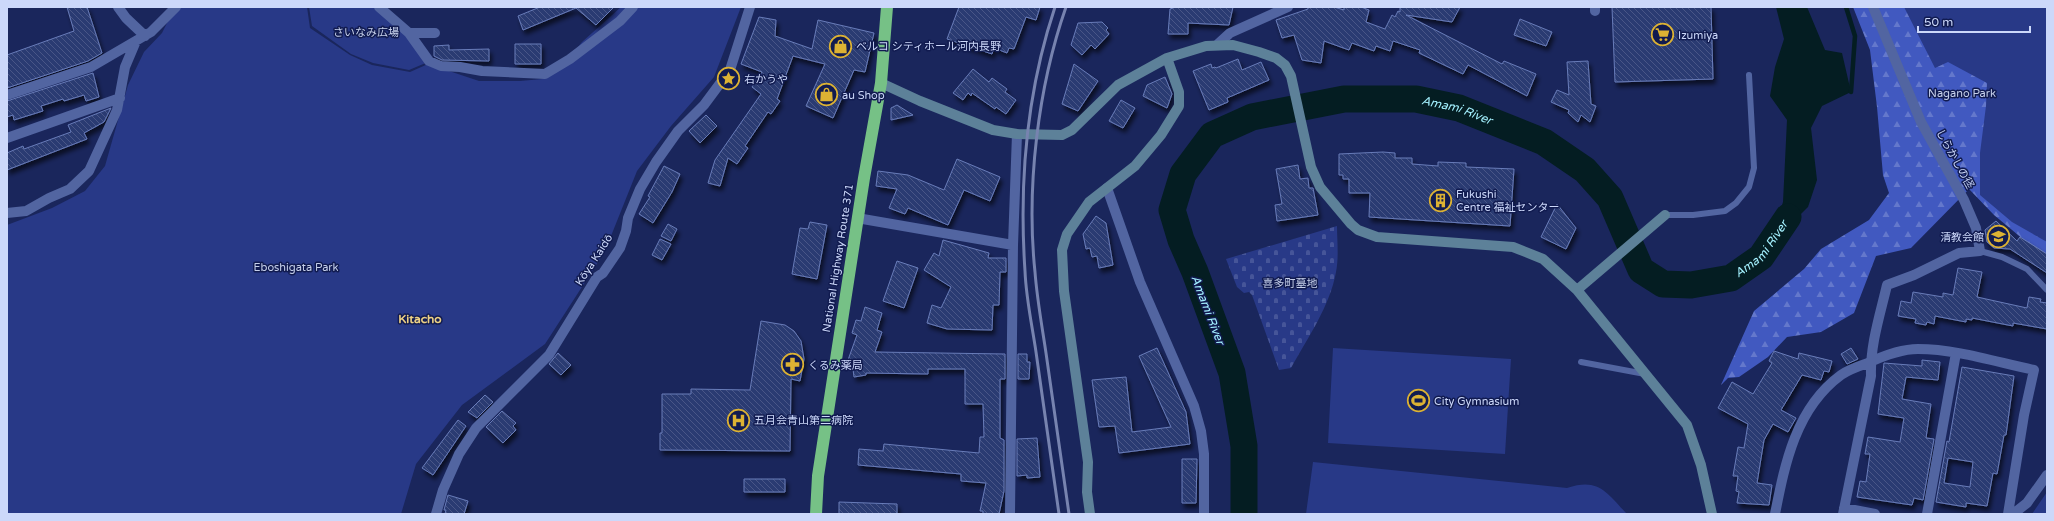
<svg xmlns="http://www.w3.org/2000/svg" width="2054" height="521" font-family="'Varela Round','Noto Sans JP',sans-serif">
	<style>
		.forest { fill: url(#forest-firs) }
		.cemetery { fill: url(#cemetery-stones) }
		.park { fill: #283987 }
		.water { fill: #041d22 }
		.lines { fill: none; stroke-linecap: round; stroke-linejoin: round }
		.stream { stroke: #041d22; stroke-width: 4.5 }
		.river { stroke: #041d22; stroke-width: 27 }
		.building { fill: url(#building-back-hatch); stroke: #687cb9; fill-rule: evenodd; filter: url(#shadow) }
		.lane { stroke: #5265a1; stroke-width: 6 }
		.street { stroke: #5265a1; stroke-width: 10 }
		.secondary { stroke: #5d8199; stroke-width: 10 }
		.highway { stroke: #76c186; stroke-width: 12 }
		.rail { stroke: #7783af; stroke-width: 3 }
		.labels { text-anchor: middle; dominant-baseline: central; stroke-width: 3; stroke-linejoin: round; paint-order: stroke }
		.park-label { font-size: 11px; fill: #c6d0eb; stroke: #111b50 }
		.poi-label { font-size: 11px; fill: #ccd8fa; stroke: #111b50; text-anchor: start }
		.street-label { font-size: 11px; fill: #ccd8fa; stroke: #111b50 }
		.water-label { font-size: 12px; font-style: italic; fill: #a4f1ff; stroke: #111b50 }
		.neighbourhood-label { font-size: 12px; font-weight: bold; fill: #edd185; stroke: #111b50 }
	</style>
	<defs>
		<pattern id="forest-firs" width="22" height="20" patternUnits="userSpaceOnUse"><rect width="22" height="20" fill="#4159c0"/><path d="M5 1l3.5 6h-7zM16 11l3.5 6h-7z" fill="#6478cc"/></pattern>
		<pattern id="cemetery-stones" width="16" height="16" patternUnits="userSpaceOnUse"><rect width="16" height="16" fill="#283987"/><path d="M2 7V4a2 2 0 0 1 4 0v3zM10 15v-3a2 2 0 0 1 4 0v3z" fill="#465599"/></pattern>
		<pattern id="building-back-hatch" width="6" height="6" patternUnits="userSpaceOnUse"><rect width="6" height="6" fill="#2b3b72"/><path d="M-1 5l2 2M0 0l6 6M5-1l2 2" fill="none" stroke="#495787"/></pattern>
		<filter id="shadow"><feDropShadow dx="2.5" dy="4.5" stdDeviation="2" flood-color="#0009"/></filter>
	</defs>
	<rect width="100%" height="100%" fill="#1a265c"/>
	<path class="forest" d="M1853,7H2047V259L1994,215L1969,189L1911,248L1876,256L1854,313L1821,332L1787,337L1768,357L1739,377L1728,378L1721,385L1754,311L1804,269L1821,249L1869,220L1889,193L1883,175L1877,107L1870,50Z"/>
	<path class="cemetery" d="M1337,226C1337,240 1339,257 1336,272C1330,306 1307,339 1291,368L1279,370L1252,295L1249,292L1244,293L1237,287L1226,259Z"/>
	<path class="park" d="M175,7H307L310,28L350,55L372,65L410,72L428,64L479,81H520L542,79L566,62L582,42L621,7H741L714,77L671,126L637,171L611,236L600,259L545,344L462,405L416,464L401,514H7V225L52,208L85,191L105,166L128,85L144,52L162,33Z
		M309,7H375L407,35L428,62L409,70L373,63L351,54L312,26Z
		M1904,7H2047V242L2012,222L1980,195V153L1986,106L1987,83L1948,62L1935,68Z
		M1333,348L1511,359L1505,454L1328,443Z
		M1313,462L1567,488C1599,477 1607,493 1627,514H1306Z
		M2047,492V514H2032Z"/>
	<path class="water" d="M1776,7H1807L1825,50L1842,53L1851,92L1822,106L1811,128L1817,180L1808,207L1768,247L1783,202L1787,120L1770,96L1775,67L1784,39Z"/>
	<g class="lines">
		<path class="stream" d="M1846,7L1855,36L1851,92"/>
		<path class="river" id="s1" d="M1244,514V446L1232,373L1195,272L1181,240L1172,210L1183,174L1212,135L1252,117L1344,99H1416L1459,108L1544,142L1585,170L1610,198L1641,270L1663,284L1691,285L1731,278L1761,257L1788,217"/>
	</g>
	<path class="building" d="M67,7H87L102,53L88,61L7,88V55L74,31Z
		M540,7H614L596,25L576,8L523,30L518,16Z
		M959,7H1040L1036,20L1026,17L1014,49L1009,48L1007,53L994,48L992,54L947,39Z
		M1176,7H1233L1229,25L1188,23V34H1168L1170,9Z
		M1308,7H1334L1344,10V7H1361L1369,10L1366,22L1385,29L1392,15L1395,17L1398,11L1400,12V7H1460L1452,22L1406,15L1502,64L1504,61L1536,74L1527,96L1468,65L1463,74L1419,53L1420,50L1393,41L1390,51L1376,46L1374,51L1352,43L1349,50L1324,41L1321,63L1302,60L1294,35L1282,38L1276,20L1308,9Z
		M1612,7H1711L1713,79L1615,82Z
		M759,17L776,20L775,36L812,49L818,20L874,33L865,72L854,70L833,118L806,106L825,64L793,56L777,99L780,101L771,114L768,112L745,146L748,148L737,164L728,158L720,186L708,183L715,160L761,94L752,87L762,72L741,64Z
		M1520,19L1552,32L1546,46L1514,35Z
		M1102,22L1108,28L1106,30L1109,34L1095,49L1091,45L1082,55L1071,45L1078,23Z
		M515,44H541V64H515Z
		M449,45V50L489,49V61L442,60L434,56V46Z
		M1238,59L1242,70L1261,62L1269,80L1227,98L1228,102L1209,110L1193,71L1211,64L1212,68L1215,67L1216,68Z
		M1588,61L1591,104L1596,106L1590,122L1581,115L1578,122L1568,113L1569,110L1551,102L1557,90L1569,95L1567,62Z
		M1074,64L1098,81L1078,111L1062,104Z
		M973,69L989,82L992,78L1007,89L1005,92L1016,100L1006,114L996,107L995,109L972,93L971,96L968,93L963,100L953,93Z
		M93,73L99,97L86,101L84,95L64,101L63,99L41,106L43,111L14,120L13,115L7,117V101Z
		M1165,77L1172,94L1167,108L1143,96L1147,85Z
		M1121,100L1135,108L1123,128L1109,121Z
		M897,105L913,115L891,120V108Z
		M111,108L104,122L84,133L87,139L7,170V153L23,146L24,149L71,132L68,125Z
		M706,115L717,126L700,143L689,131Z
		M1383,152L1395,153V158H1412V164L1438,166V162L1466,163V167L1514,169L1510,226L1369,217L1370,193H1349V179H1343V175H1339V154Z
		M957,159L1000,177L990,201L964,190L948,225L908,208L905,214L889,208L897,189L876,186L878,171L908,175L944,190Z
		M1298,165L1300,179L1308,178L1309,188H1313L1318,215L1277,221L1275,205L1282,204L1276,169Z
		M664,166L680,174L672,192L653,223L639,214L650,197L648,196Z
		M1557,204L1576,228L1566,249L1541,237Z
		M1096,216L1106,223L1113,265L1099,268L1097,256L1092,257L1090,248L1086,249L1083,234Z
		M1996,221L2017,241L2020,237L2047,254V273L2010,249L1994,248L1987,242L1985,230Z
		M810,222L827,225L817,279L792,274L800,228L808,229Z
		M668,224L677,229L671,241L661,236Z
		M660,239L671,244L662,260L652,255Z
		M943,240L989,253L988,258H1006V272H1000L999,305H993L992,330L947,329L927,323L932,305L941,308L951,287L924,270L934,253L939,256Z
		M897,261L918,268L904,308L883,301Z
		M1958,268L1982,272L1977,297L2027,308L2029,297L2041,299L2040,302L2047,303V329L2013,323V326L1972,318V320L1966,319V322L1935,316L1934,324L1927,322L1926,325L1915,323L1916,319L1898,316L1901,301L1911,303L1913,292L1943,297V293L1953,295Z
		M865,307L882,313L877,330L882,332L875,352L1005,354V379H1000V438L1004,440V491L999,514H983V511H980L986,483L961,481V474L858,465L859,449L883,451L884,444L979,453L980,437H984L983,404H965V369H928V374L866,373V375L854,377L852,361L848,360L857,335L852,333L856,320L861,321Z
		M761,321L785,325L794,331L801,341L804,359L800,381L791,379L790,451L660,450V433H662V394H691V389L750,390Z
		M1157,348L1186,412L1190,444L1119,453L1115,426L1099,427L1092,380L1126,377L1132,432L1171,427L1139,356Z
		M1851,348L1858,359L1847,364L1841,354Z
		M1774,351L1798,359L1799,353L1832,361L1829,372L1824,371L1821,380L1802,375L1781,410L1796,418L1788,432L1773,424L1764,440L1757,483L1772,485L1769,505L1737,503L1739,492L1736,491L1738,476H1733L1738,447L1744,448L1748,424L1718,408L1732,382L1753,394L1772,363L1769,361Z
		M558,353L571,365L561,375L549,364Z
		M1018,354H1027V362H1030L1029,379H1018Z
		M1922,360L1940,362L1938,380L1906,377L1902,399L1931,404L1926,438L1934,439L1923,500L1914,498L1912,505L1857,497L1860,481L1866,482L1870,454H1865L1868,437L1900,442L1904,418L1878,414L1884,363L1922,366Z
		M1962,367L2014,376L2006,435H2004L1997,474L1993,473L1987,506L1966,503V507L1936,502L1947,441L1949,442ZM1948,458L1973,462L1970,487L1944,483Z
		M485,395L493,402L477,418L468,412Z
		M502,411L516,423L513,426L516,430L503,443L486,427Z
		M458,420L466,426L433,475L422,468Z
		M1037,438L1040,477L1027,478V475L1017,476V439Z
		M1182,459H1197L1196,503H1182Z
		M744,479H785V492H744Z
		M448,495L468,501L464,514H445L446,510H444Z
		M839,502L897,504V514H839Z"/>
	<g class="lines">
		<path class="lane" d="M1665,215H1693L1725,211L1736,203L1749,187L1754,168L1749,75
			M1980,251L2002,257L2027,269L2047,290
			M1581,362L1645,374"/>
		<path class="street" d="M118,7L126,18L145,36
			M379,7L409,33L429,61L441,66L460,67L482,71L545,74L570,59L620,21L633,7
			M1595,7V11
			M409,33H435
			M1218,44L1230,33L1288,7
			M7,95L91,67L151,32L176,7
			M7,138L120,98
			M1107,188L1140,282L1194,406L1201,431L1204,454V514
			M7,213L26,211L49,198L70,189L89,171L117,110L125,67L136,41
			M857,218L1013,245
			M1844,508L1875,514
			M436,514L443,490L459,454L476,428L549,355L597,277L603,273L620,248L626,231L628,218L640,189L656,162L678,131L704,105L730,70L750,7
			M1010,514L1013,245L1017,134
			M1775,514C1785,463 1796,408 1841,375C1848,370 1859,366 1868,363C1883,356 1901,349 1918,349C1956,349 1996,362 2034,370L2024,415L2008,514
			M1843,514L1871,376C1870,345 1880,315 1887,285L1914,275L1959,253L1980,251L1976,228L1964,200L1921,122L1873,7
			M1927,514L1956,353
			M2013,514L2027,503L2047,475"/>
		<path class="secondary" d="M881,83L920,101L993,130L1017,134L1062,135L1072,130L1118,85L1167,58L1206,46L1233,45L1259,52L1276,58L1285,65L1291,76L1311,167L1320,187L1351,224L1358,230L1377,237L1513,247L1543,259L1577,290L1687,425L1701,465L1712,514
			M1577,290L1665,215
			M1090,514L1087,492L1088,462L1064,291L1062,250L1067,234L1089,202L1135,166L1161,135L1179,106V92L1167,58"/>
		<path class="highway" d="M816,514L818,476L864,178L881,83L887,7"/>
		<path class="rail" d="M1055,7C1027,91 1019,183 1025,271C1026,298 1032,325 1036,352C1044,406 1051,460 1059,514
			M1066,7C1038,87 1026,187 1035,272C1037,299 1042,326 1046,353C1054,406 1061,460 1069,514"/>
	</g>
	<defs>
		<symbol id="supermarket-ring" viewBox="-11 -11 22 22"><circle r="9.5" fill="#111b50" stroke="#dcb233" stroke-width="1.5"/><path d="M-6-5.5h2.5l.6 2H6L4.5 2H-2.5L-4.4-4H-6ZM-1.5 3.2a1.3 1.3 0 1 0 .1 0ZM3 3.2a1.3 1.3 0 1 0 .1 0Z" fill="#dcb233"/></symbol>
		<symbol id="shop-ring" viewBox="-11 -11 22 22"><circle r="9.5" fill="#111b50" stroke="#dcb233" stroke-width="1.5"/><path d="M-5-2.5h2.3a2.7 3.5 0 0 1 5.4 0H5L5.5 6h-11ZM-1.5-2.5h3a1.5 2.3 0 0 0-3 0Z" fill="#dcb233"/></symbol>
		<symbol id="sight-ring" viewBox="-11 -11 22 22"><circle r="9.5" fill="#111b50" stroke="#dcb233" stroke-width="1.5"/><path d="M0-6L1.8-2.2L6-1.7L2.9 1.2L3.7 5.4L0 3.3L-3.7 5.4L-2.9 1.2L-6-1.7L-1.8-2.2Z" fill="#dcb233"/></symbol>
		<symbol id="building-ring" viewBox="-11 -11 22 22"><circle r="9.5" fill="#111b50" stroke="#dcb233" stroke-width="1.5"/><path d="M-4-6H4V6H1V3H-1V6H-4ZM-2.5-4.3h1.7v1.8h-1.7ZM.8-4.3h1.7v1.8H.8ZM-2.5-1h1.7V.8h-1.7ZM.8-1h1.7V.8H.8Z" fill="#dcb233"/></symbol>
		<symbol id="school-ring" viewBox="-11 -11 22 22"><circle r="9.5" fill="#111b50" stroke="#dcb233" stroke-width="1.5"/><path d="M0-5L7-2L0 1L-7-2ZM-4 1L0 2.5L4 1V4Q0 6-4 4Z" fill="#dcb233"/></symbol>
		<symbol id="pharmacy-ring" viewBox="-11 -11 22 22"><circle r="9.5" fill="#111b50" stroke="#dcb233" stroke-width="1.5"/><path d="M-2-6h4v4h4v4h-4v4h-4v-4h-4v-4h4Z" fill="#dcb233"/></symbol>
		<symbol id="stadium-ring" viewBox="-11 -11 22 22"><circle r="9.5" fill="#111b50" stroke="#dcb233" stroke-width="1.5"/><path d="M0-5a6.5 5 0 1 0 0 10a6.5 5 0 1 0 0-10ZM-3.5-1.8h7v3.6h-7Z" fill="#dcb233"/></symbol>
		<symbol id="hospital-ring" viewBox="-11 -11 22 22"><circle r="9.5" fill="#111b50" stroke="#dcb233" stroke-width="1.5"/><path d="M-5-5h3v3.5h4V-5h3V5h-3V1.5h-4V5h-3Z" fill="#dcb233"/></symbol>
	</defs>
	<g fill-rule="evenodd">
		<use href="#supermarket-ring" x="1650" y="22" width="25" height="25"/>
		<use href="#shop-ring" x="828" y="34" width="25" height="25"/>
		<use href="#sight-ring" x="716" y="66" width="25" height="25"/>
		<use href="#shop-ring" x="814" y="82" width="25" height="25"/>
		<use href="#building-ring" x="1428" y="188" width="25" height="25"/>
		<use href="#school-ring" x="1986" y="224" width="25" height="25"/>
		<use href="#pharmacy-ring" x="780" y="352" width="25" height="25"/>
		<use href="#stadium-ring" x="1406" y="388" width="25" height="25"/>
		<use href="#hospital-ring" x="726" y="408" width="25" height="25"/>
	</g>
	<g class="labels">
		<g class="park-label">
			<text x="366" y="32">さいなみ広場</text>
			<text x="1962" y="93">Nagano Park</text>
			<text x="296" y="267">Eboshigata Park</text>
			<text x="1290" y="283">喜多町墓地</text>
		</g>
		<g class="poi-label">
			<text x="1678" y="35">Izumiya</text>
			<text x="856" y="46">ベルコ シティホール河内長野</text>
			<text x="744" y="79">右かうや</text>
			<text x="842" y="95">au Shop</text>
			<text x="1456" y="194">Fukushi<tspan x="1456" dy="13">Centre 福祉センター</tspan></text>
			<text x="1984" y="237" text-anchor="end">清教会館</text>
			<text x="808" y="365">くるみ薬局</text>
			<text x="1434" y="401">City Gymnasium</text>
			<text x="754" y="420">五月会青山第二病院</text>
		</g>
		<g class="street-label">
			<text transform="translate(1955 159) rotate(61)">しらかしの径</text>
			<text transform="translate(838 258) rotate(-81)">National Highway Route 371</text>
			<text transform="translate(594 260) rotate(-57)">Kōya Kaidō</text>
		</g>
		<g class="water-label">
			<text stroke="none"><textPath href="#s1" startOffset="654">Amami River</textPath></text>
			<text stroke="none"><textPath href="#s1" startOffset="1050">Amami River</textPath></text>
			<text transform="translate(1208 310) rotate(69)">Amami River</text>
		</g>
		<g class="neighbourhood-label">
			<text x="420" y="319">Kitacho</text>
		</g>
	</g>
	<rect width="2054" height="521" fill="none" stroke="#ccd8fa" stroke-width="16"/>
	<path d="M1918 26v6h112v-6" fill="none" stroke="#ccd8fa" stroke-width="2"/>
	<text x="1924" y="26" font-size="12" fill="#ccd8fa" stroke="#111b50" stroke-width="3" paint-order="stroke">50 m</text>
</svg>
